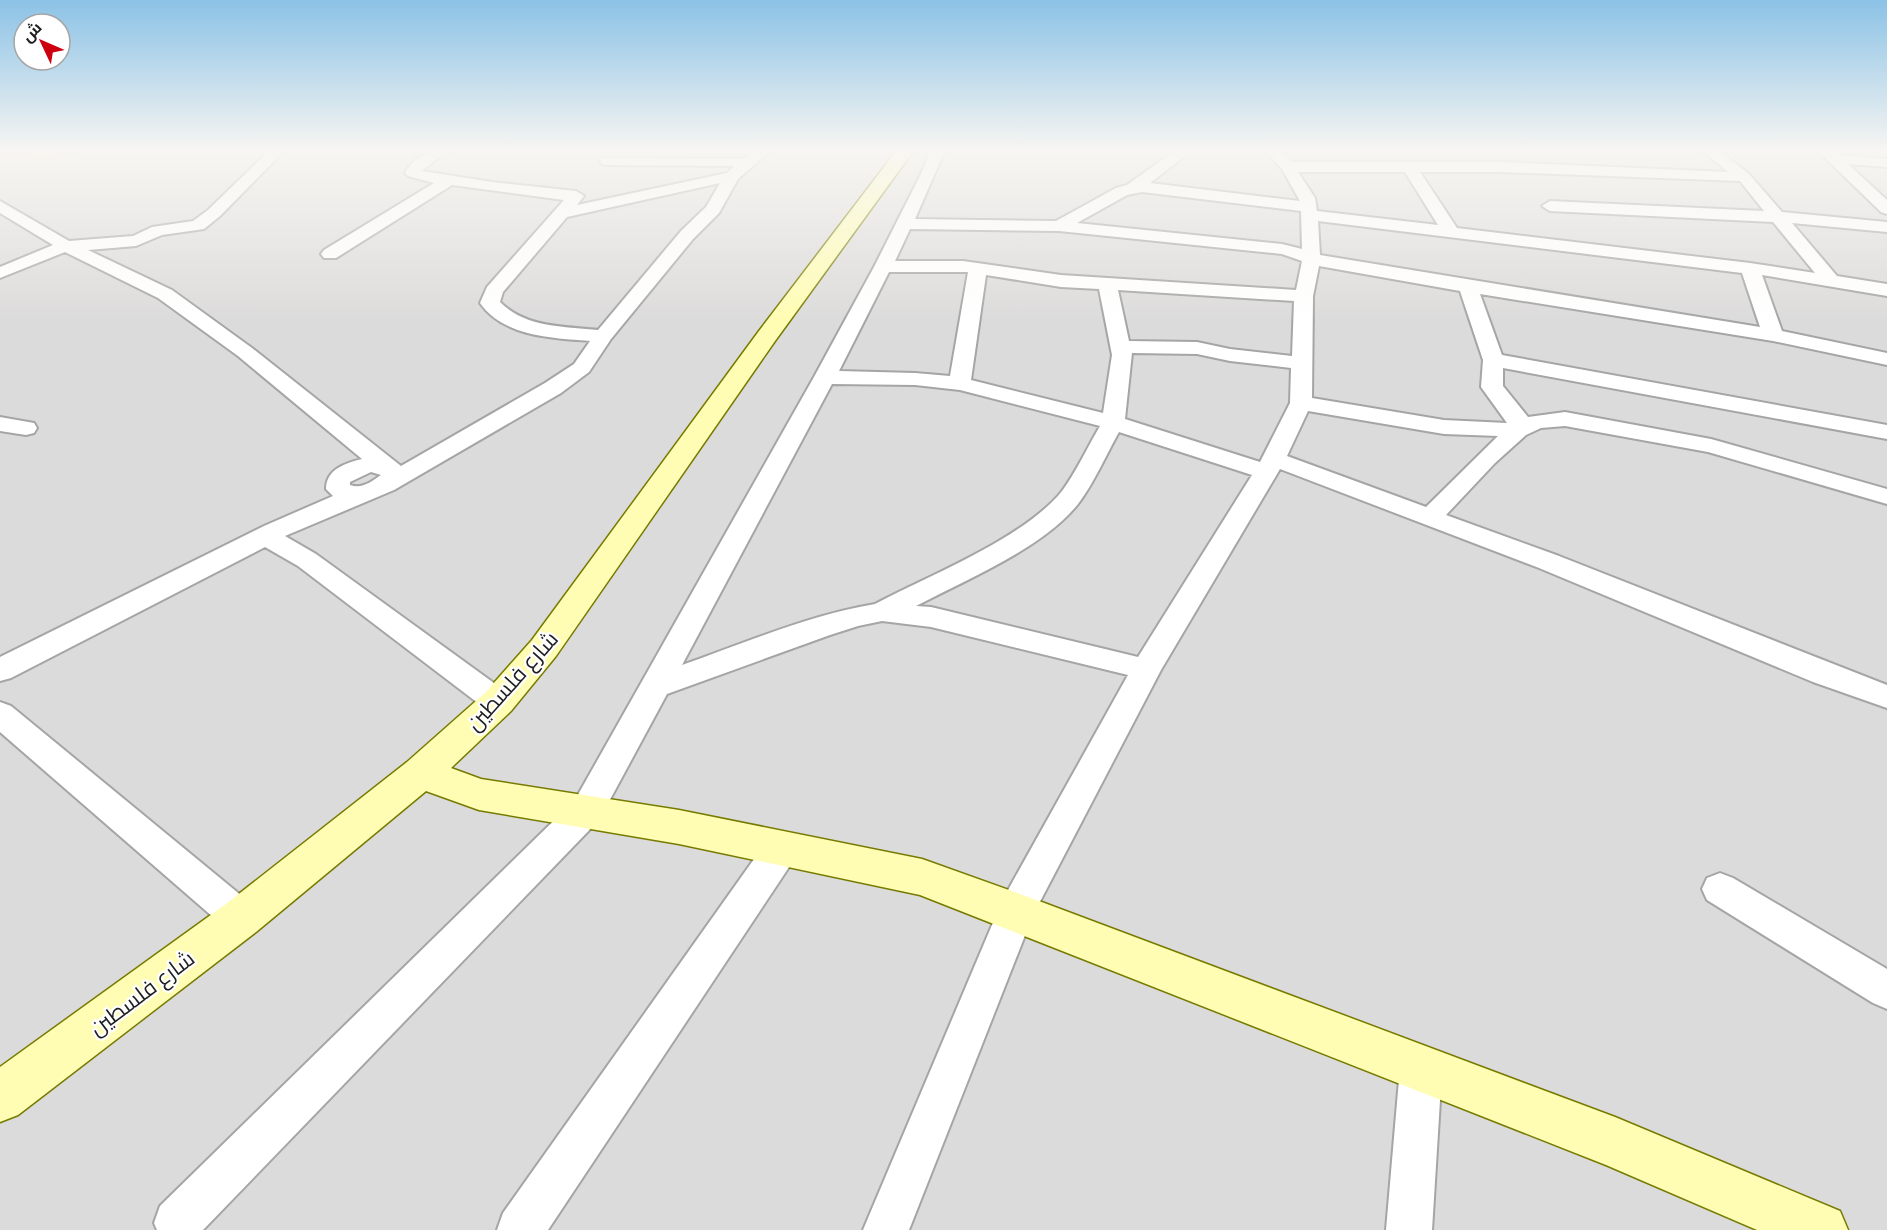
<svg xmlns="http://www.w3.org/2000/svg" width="1887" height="1230" font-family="'Exo 2',Cairo,sans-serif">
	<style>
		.residential { fill: #dcdbdb }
		.commercial { fill: #f3d1d2 }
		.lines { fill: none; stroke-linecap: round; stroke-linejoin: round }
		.street-casing { stroke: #a5a5a5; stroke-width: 4 }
		.secondary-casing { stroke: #767b00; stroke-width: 3 }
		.street { fill: #fff; fill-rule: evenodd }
		.secondary { fill: #fffdb3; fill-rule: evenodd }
		.labels { text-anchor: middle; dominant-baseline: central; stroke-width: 4.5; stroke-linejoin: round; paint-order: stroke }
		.street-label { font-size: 22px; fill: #1e1e1e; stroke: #fff }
	</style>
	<rect width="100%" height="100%" fill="#f0ebe3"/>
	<path class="residential" d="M0,150H1887V1230H0Z"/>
	<path class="commercial" d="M0,150H87L52,160L0,156Z"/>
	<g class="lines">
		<defs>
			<path id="street" d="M270,150H285L220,216L204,229L162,235L136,246L88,250L172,290L252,348L401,466L545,383L574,364L590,341C552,338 504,337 480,303L487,287L564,200L452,185L336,258H324L321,254L324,250L434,183L408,176L405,173C414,156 431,150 448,150L422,171L492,182L576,191L584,196L577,205L727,173L734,166L607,165L602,164L600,161L602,158L744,159L755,150H771L738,179L719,213L693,239L611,339L589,372L561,393L394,490L285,536L316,554L509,694L514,702L509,710L498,713L487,710L298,566L265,547L11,678L0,681V657L264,526L333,496L326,489C326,469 346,463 362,459L238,356L158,298L65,252L0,278V267L53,245L0,213V201L69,241L133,236L152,227L193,221L208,210ZM720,183L706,207L681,231L598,330C563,326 526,328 500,302L503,292L567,217ZM371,472L381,475C371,482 362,489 350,485V482Z
				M931,150H945L915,219L1056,221L1116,188L1127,185L1176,150H1193L1150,183L1300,201L1282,169L1265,150H1280L1292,162H1502L1728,172L1702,150H1718L1749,174L1782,212L1887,222V232L1792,223L1837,276L1887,284V296L1762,275L1782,331L1887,353V365L1773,341L1480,294L1502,355L1887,425V439L1503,368V386L1528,417L1565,412L1711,439L1887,489V504L1708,452L1565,426L1541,428L1526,435L1495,463L1446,515L1559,556L1887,685V708L1813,682L1539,568L1280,469L1161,670L1033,915L909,1230H863L1003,899L1128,675L931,627L882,621L858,626L830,635L667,694L599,820L203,1230H157L154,1223L160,1206L575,800L814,377L874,267L920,176ZM1298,172H1405L1438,225L1317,211L1315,198ZM1420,172H1502L1740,181L1764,211L1550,201L1542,206L1550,211L1773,222L1815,273L1750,263L1457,228ZM1142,192L1301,211L1302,249L1282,244L1077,223L1127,195ZM1318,221L1742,273L1760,327L1320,255ZM910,229L1059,231L1282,254L1302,261L1296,290L1061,275L963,261H895ZM1319,266L1460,291L1483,360L1481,387L1507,423L1444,420L1312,398L1313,296ZM889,272H968L950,376L915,373L839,371ZM986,275L1061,287L1099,289L1112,355L1103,413L971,380ZM1118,290L1294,301L1292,356L1230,349L1197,342L1129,341ZM1132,353L1197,354L1230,361L1291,368L1290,403L1260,462L1125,419ZM832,384L915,385L960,390L1100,426C1088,446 1072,481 1057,497C1015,542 930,575 875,604C809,615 745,643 682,665ZM1308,411L1444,434L1498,436L1426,507L1287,456ZM1119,432L1252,475L1138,657L931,607L916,606C966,580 1043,548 1078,504C1094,483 1106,455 1119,432Z
				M1817,150H1833L1838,155L1887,159V167L1848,164L1887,200V214L1881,212Z
				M0,417L34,423L37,428L34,433L26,435L0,431Z
				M0,702L11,706L254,906L260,918L254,930L241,935L228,930L0,732Z
				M782,833L795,838L800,848L795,858L548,1230H497L503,1213L769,838Z
				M1720,873L1733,878L1887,969V1009L1873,1003L1707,900L1702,889L1707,878Z
				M1421,1047L1436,1053L1442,1068L1432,1230H1386L1400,1068L1406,1053Z"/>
			<path id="secondary" d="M897,150H914L775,341L556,656L511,711L451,768L481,779L679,810L922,859L1031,898L1615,1117L1840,1211L1848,1230H1757L1606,1165L920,895L679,844L479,810L426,791L256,932L18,1115L0,1122V1067L226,904L407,762L485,693L532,640L759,331Z"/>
		</defs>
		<use href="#street" class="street-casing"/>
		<use href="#secondary" class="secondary-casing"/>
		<use href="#street" class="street"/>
		<use href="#secondary" class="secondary"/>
	</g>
	<linearGradient id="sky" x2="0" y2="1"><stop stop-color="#8bc2e6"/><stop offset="0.47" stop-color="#f8f6f2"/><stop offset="1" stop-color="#f8f6f2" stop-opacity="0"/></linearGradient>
	<rect width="1887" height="322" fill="url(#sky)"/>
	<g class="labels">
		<g class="street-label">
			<text transform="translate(511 680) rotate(-48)">شارع فلسطين</text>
			<text transform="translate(141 992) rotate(-37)">شارع فلسطين</text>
		</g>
	</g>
	<g transform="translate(42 42) rotate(314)"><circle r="28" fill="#ffffff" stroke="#a5a5a5" stroke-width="1.5"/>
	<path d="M0-4.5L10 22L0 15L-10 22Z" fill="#cd000f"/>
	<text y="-9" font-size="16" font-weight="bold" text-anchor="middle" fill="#1e1e1e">ش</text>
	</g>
</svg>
